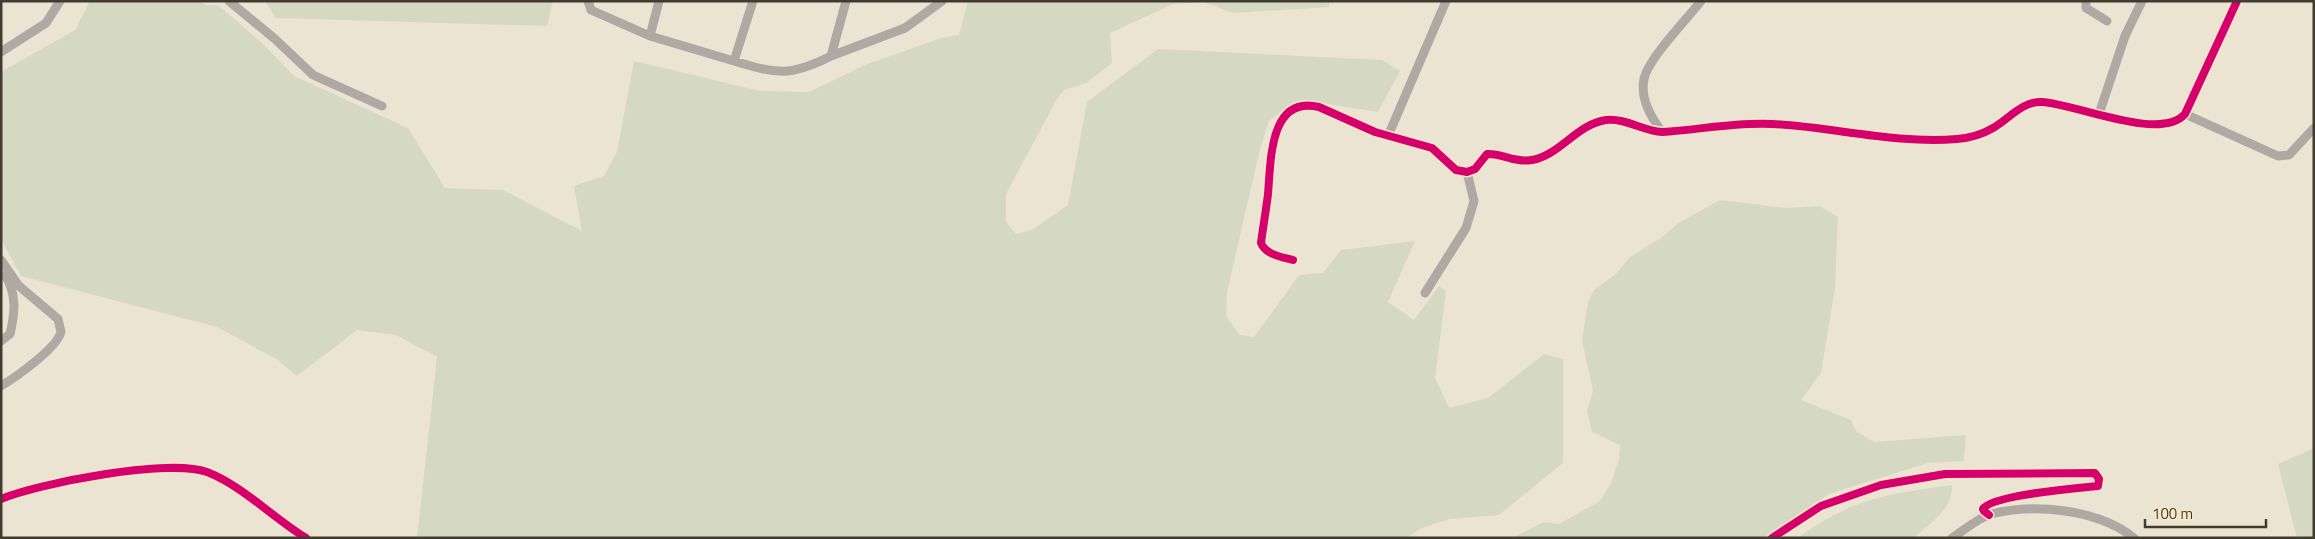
<svg xmlns="http://www.w3.org/2000/svg" width="2315" height="539" font-family="'Titillium Web',sans-serif">
	<style>
		.green { fill: #d5d9c3 }
		.lines { fill: none; stroke-linecap: round; stroke-linejoin: round }
		.minor { stroke: #b0a8a3; stroke-width: 9 }
		.cycleway-casing { stroke: #f6e8c7; stroke-width: 11 }
		.cycleway { stroke: #d6006c; stroke-width: 8 }
	</style>
	<rect width="100%" height="100%" fill="#ece4d2"/>
	<path class="green" d="M90,1H200L206,5H218L261,42L294,76L408,128L445,188L503,190L582,231L574,186L604,176L617,152L634,61L760,91L809,92L865,65L941,38L959,35L968,1H1330L1329,7L1233,13L1204,2L1173,4L1110,33L1112,63L1086,83L1064,90L1057,99L1006,194V222L1016,234L1032,230L1068,205L1087,102L1158,49L1382,60L1400,71L1378,112L1309,101L1289,106L1269,121L1260,149L1227,292L1226,316L1240,335L1254,337L1299,275L1323,273L1341,250L1415,241L1388,302L1414,320L1439,286L1446,291L1435,378L1449,408L1488,398L1544,354L1563,359V463L1499,515L1450,519L1422,528L1406,538H417L437,357L396,335L357,330L297,376L278,360L217,327L21,276L1,239V72L75,30Z
		M265,1H553L547,26L276,18Z
		M1720,200L1787,208L1819,206L1838,217L1835,288L1821,373L1801,400L1851,420L1856,431L1874,442L1966,435L1964,461L1928,463L1829,494L1768,538H1513L1543,522L1559,524L1600,501L1611,483L1619,459L1620,445L1592,432L1587,411L1593,391L1582,340L1588,302L1594,290L1616,274L1630,257L1661,238L1680,222Z
		M2314,448V538H2297L2278,464Z
		M1952,485C1952,511 1932,521 1914,538H1798C1851,498 1889,494 1952,485Z"/>
	<g class="lines">
		<path class="minor" d="M229,1L275,39L313,75L382,106
			M588,1L591,10L650,36L659,1
			M2086,1V8L2107,21
			M650,36L734,61L753,1
			M1,52L46,23L60,1
			M831,56L905,28L942,1
			M734,61C777,74 790,77 831,56L846,1
			M2099,114L2125,36L2142,1
			M2185,114L2278,156L2289,155L2314,128
			M1662,132C1651,117 1640,99 1644,79C1648,59 1687,19 1701,1
			M1388,136L1446,1
			M1,260L19,286L58,319L61,332C57,348 16,377 1,386
			M1293,260C1282,257 1266,255 1261,243C1263,227 1266,211 1268,194C1271,161 1269,95 1319,107L1375,132L1432,148L1456,170L1467,172L1475,169L1487,154C1502,153 1514,163 1532,160C1560,155 1577,124 1606,120C1626,118 1643,131 1662,132C1698,130 1735,122 1772,124C1833,127 1895,144 1957,139C1970,138 1981,135 1993,128C2009,119 2022,101 2042,102C2076,104 2160,142 2185,114L2237,1
			M1425,293L1466,228L1474,201L1467,172
			M1,341L10,334C15,313 17,294 5,275
			M1,499C39,483 170,458 207,472C243,486 273,518 306,538
			M1772,538L1821,506L1881,485L1945,474L2095,473L2099,479L2098,486C2079,488 1991,495 1983,509L1984,511L1989,515
			M1952,538C1963,531 1978,518 1991,514C2034,503 2098,509 2134,538"/>
		<defs>
			<path id="cycleway" d="M1293,260C1282,257 1266,255 1261,243C1263,227 1266,211 1268,194C1271,161 1269,95 1319,107L1375,132L1432,148L1456,170L1467,172L1475,169L1487,154C1502,153 1514,163 1532,160C1560,155 1577,124 1606,120C1626,118 1643,131 1662,132C1698,130 1735,122 1772,124C1833,127 1895,144 1957,139C1970,138 1981,135 1993,128C2009,119 2022,101 2042,102C2076,104 2160,142 2185,114L2237,1
				M1,499C39,483 170,458 207,472C243,486 273,518 306,538
				M1772,538L1821,506L1881,485L1945,474L2095,473L2099,479L2098,486C2079,488 1991,495 1983,509L1984,511L1989,515"/>
		</defs>
		<use href="#cycleway" class="cycleway-casing"/>
		<use href="#cycleway" class="cycleway"/>
	</g>
	<rect width="2315" height="539" fill="none" stroke="#413c2f" stroke-width="5"/>
	<path d="M2145 519v8h121v-8" fill="none" stroke="#413c2f" stroke-width="2.5"/>
	<text x="2152" y="519" font-size="15" fill="#413c2f" stroke="#f6e8c7" stroke-width="4" paint-order="stroke">100 m</text>
</svg>
